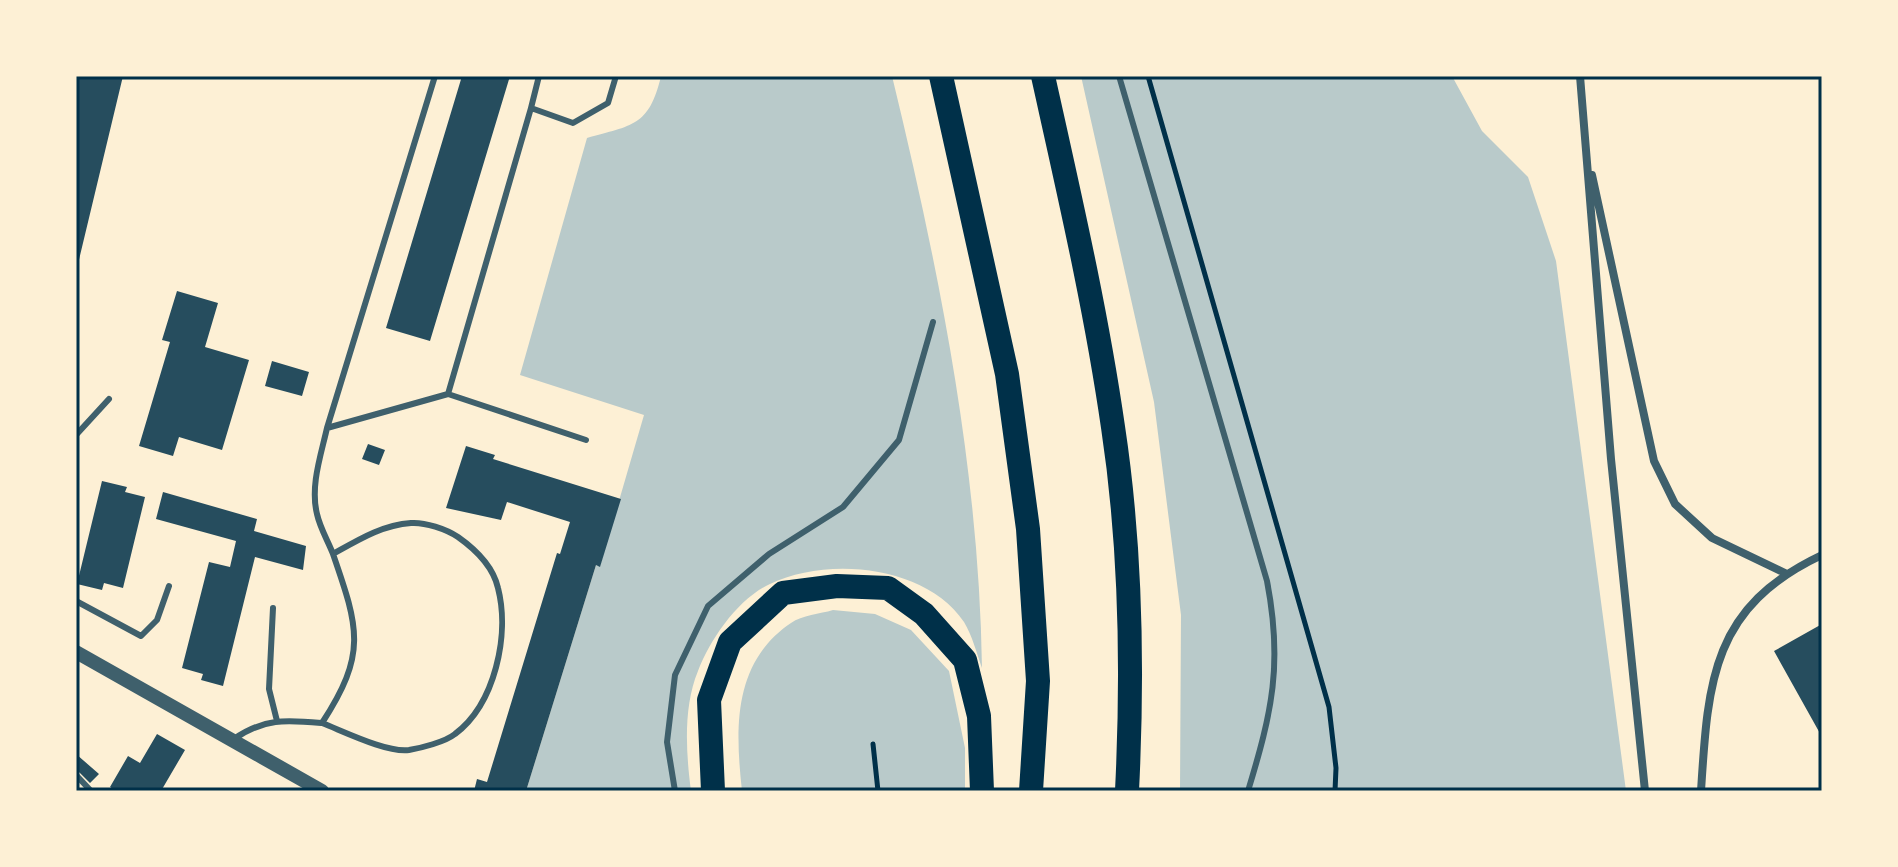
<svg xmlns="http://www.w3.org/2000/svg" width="1898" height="867" font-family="Mulish,sans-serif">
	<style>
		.green { fill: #b9caca }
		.building { fill: #264d5e }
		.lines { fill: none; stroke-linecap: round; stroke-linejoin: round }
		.path { stroke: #003049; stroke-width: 5 }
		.service { stroke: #3f606c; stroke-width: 6 }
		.minor { stroke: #3f606c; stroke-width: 8 }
		.tertiary { stroke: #3f606c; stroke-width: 14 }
		.motorway { stroke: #003049; stroke-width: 24 }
		.neatline { fill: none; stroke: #003049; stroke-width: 3 }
	</style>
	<rect width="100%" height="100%" fill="#fdf0d5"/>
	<path class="green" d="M661,76H892C939,270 979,467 982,668C977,654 972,635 964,622C926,565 827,556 770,584C738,599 711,638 698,671C683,707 686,753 691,791H526L596,565L600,566L644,415L520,375L587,138C632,125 649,127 661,76Z
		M1081,76H1452L1482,131L1528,177L1556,261L1626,791H1180L1181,615L1154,402Z
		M833,610L875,614L911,630L949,671L965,748V791H742C735,728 733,662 791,623C802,615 820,614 833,610Z"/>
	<path class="building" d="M76,76H123L77,268H76Z
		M462,76H510L430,341L386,328Z
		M177,291L218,303L205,347L249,360L222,450L179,437L173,456L139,446L170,342L162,340Z
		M272,361L309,372L302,396L265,386Z
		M368,444L385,450L379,465L362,459Z
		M466,446L495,455L493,459L621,499L600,567L596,565L526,791H474L477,779L487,782L557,553L560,554L570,522L507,502L501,520L446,508Z
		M102,481L127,487L125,492L145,497L123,588L104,583L102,590L77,584Z
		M163,492L257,519L254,531L306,546L303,570L255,557L223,686L201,680L203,674L182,668L209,562L230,567L236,541L156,519Z
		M1822,624V737L1774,651Z
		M157,734L185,750L161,791H116L110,787L128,756L140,763Z
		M76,754L99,774L90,783L76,769Z"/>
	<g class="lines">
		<path class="path" d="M1148,76L1329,707L1336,768L1335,791
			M873,744L878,791"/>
		<path class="service" d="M1119,76L1267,581C1283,664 1272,712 1248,791
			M531,108L539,76
			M448,394L586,440
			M327,428L448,394L531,108L573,123L608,103L616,76
			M76,435L109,399
			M76,601L141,636L157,620L169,586
			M273,608L269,689L277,721
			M322,723C343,731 387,753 409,750C421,748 445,742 455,734C495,704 510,635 498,588C493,566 475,549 458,537C446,529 425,522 411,523C382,525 358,540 333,554
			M234,739C264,718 286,720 322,723C367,654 359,629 333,554C328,541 320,528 317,514C310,486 321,455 327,428L435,76
			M76,775L91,791
			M675,791L667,742L675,675L708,606L769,554L843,507L899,440L933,322"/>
		<path class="minor" d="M1580,76L1611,459L1645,791
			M1592,175L1654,461L1675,504L1712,538L1785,573
			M1701,791C1708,680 1712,607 1822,555"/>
		<path class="tertiary" d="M76,652L322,791"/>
		<path class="motorway" d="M941,76L1007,374L1028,529L1038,681L1031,791
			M1043,76C1069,193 1096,309 1113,427C1131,546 1133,671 1127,791
			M713,791L709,700L730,642L783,593L837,586L888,588L924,614L965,660L979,716L982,791"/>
	</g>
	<rect width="1898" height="867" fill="none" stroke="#fdf0d5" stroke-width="156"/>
	<rect x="78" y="78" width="1742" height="711" class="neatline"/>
</svg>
